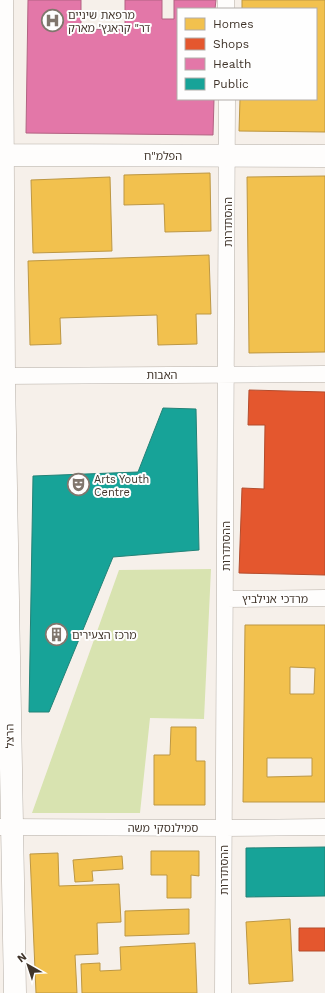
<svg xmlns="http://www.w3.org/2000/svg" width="325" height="993" font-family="'Work Sans','Noto Sans Hebrew',sans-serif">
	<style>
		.green { fill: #d8e3b0 }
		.homes { fill: #f2c14e; stroke: #bd9743; fill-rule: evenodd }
		.shops { fill: #e4572e; stroke: #b34c2d }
		.health { fill: #e377a8; stroke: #b26382 }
		.public { fill: #17a398; stroke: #238277 }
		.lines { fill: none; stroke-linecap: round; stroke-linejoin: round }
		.street-casing { stroke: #b6afa7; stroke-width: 17 }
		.secondary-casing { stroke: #b6afa7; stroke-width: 23 }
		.street { stroke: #fefdfc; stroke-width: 16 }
		.secondary { stroke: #fefdfc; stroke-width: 22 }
		.labels { text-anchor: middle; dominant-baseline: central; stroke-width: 4; stroke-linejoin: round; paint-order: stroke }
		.poi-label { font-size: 11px; fill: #40342a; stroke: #fefefe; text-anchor: start }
		.street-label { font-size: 11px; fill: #40342a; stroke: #fefefe }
	</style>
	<rect width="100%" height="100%" fill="#f6f0ea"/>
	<path class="green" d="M211,569L204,719L150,718L140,813H32L119,570Z"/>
	<path class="homes" d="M242,0H325V132L239,131L240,99H316V9H242Z
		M210,173L211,231L165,232L164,204L124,205V175Z
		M325,176V352L249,353L247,177Z
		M110,177L112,251L33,253L31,180Z
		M209,255L211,314H196L197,344L158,345L157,315L60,318L61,344L30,345L28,261Z
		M245,625H325V802H243ZM290,667L315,668L314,694H290ZM267,758H312V776L267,777Z
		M171,727H196V761H205V805H154V755H170Z
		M151,851H199V876L191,875V898H167V875H151Z
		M58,853L59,886L119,884L121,922L97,923L98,954L75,955L77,993H36L30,854Z
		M122,856L123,869L92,871L93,881L75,882L73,860Z
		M189,909V934L125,936V911Z
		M290,919L293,981L249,984L246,922Z
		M195,943L197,993H82L81,964L100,963V971L121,970L120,947Z"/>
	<path class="shops" d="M249,390L325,392V575L239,573L242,488L264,489L265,425H248Z
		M299,928H325V951H299Z"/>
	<path class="health" d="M28,0H81V29L125,30V0H162V19H174V0H216L215,9H178V99H214L213,135L26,133Z"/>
	<path class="public" d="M163,408L196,409L199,550L113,557L49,712H29L33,476L138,472Z
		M325,847V896L246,897V848Z"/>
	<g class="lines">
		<defs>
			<path id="street" d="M226,0V9
				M0,376L325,374
				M225,599L325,598
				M0,827L224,828L325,827
				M223,993L227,99"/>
			<path id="secondary" d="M2,0L4,376L15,993
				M0,155L325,156"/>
		</defs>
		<use href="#street" class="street-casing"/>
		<use href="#secondary" class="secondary-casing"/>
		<use href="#street" class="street"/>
		<use href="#secondary" class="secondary"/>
	</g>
	<defs>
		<symbol id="hospital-ring" viewBox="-11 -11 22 22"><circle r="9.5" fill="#fefefe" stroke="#80766d" stroke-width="1.5"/><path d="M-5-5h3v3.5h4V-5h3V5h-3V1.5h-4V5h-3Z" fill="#80766d"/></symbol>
		<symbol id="theatre-ring" viewBox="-11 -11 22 22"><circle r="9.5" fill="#fefefe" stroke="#80766d" stroke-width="1.5"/><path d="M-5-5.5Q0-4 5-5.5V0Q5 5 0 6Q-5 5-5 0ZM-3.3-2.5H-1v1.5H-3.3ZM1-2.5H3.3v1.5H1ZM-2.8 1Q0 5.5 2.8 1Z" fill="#80766d"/></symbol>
		<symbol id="building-ring" viewBox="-11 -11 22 22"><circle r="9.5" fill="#fefefe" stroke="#80766d" stroke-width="1.5"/><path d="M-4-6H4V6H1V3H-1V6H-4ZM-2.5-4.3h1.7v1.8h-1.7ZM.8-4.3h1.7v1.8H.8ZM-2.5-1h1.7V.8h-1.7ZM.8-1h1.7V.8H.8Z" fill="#80766d"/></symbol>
	</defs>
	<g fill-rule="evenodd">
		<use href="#hospital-ring" x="40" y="8" width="25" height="25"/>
		<use href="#theatre-ring" x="66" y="472" width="25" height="25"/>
		<use href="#building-ring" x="44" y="622" width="25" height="25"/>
	</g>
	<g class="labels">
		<g class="poi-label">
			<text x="68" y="15">מרפאת שיניים<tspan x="68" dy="13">דר" קראגץ' מארק</tspan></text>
			<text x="94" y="479">Arts Youth<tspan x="94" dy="13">Centre</tspan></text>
			<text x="72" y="635">מרכז הצעירים</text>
		</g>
		<g class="street-label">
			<text x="163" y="156">הפלמ"ח</text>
			<text transform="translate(228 222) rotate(-90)">ההסתדרות</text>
			<text x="162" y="375">האבות</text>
			<text transform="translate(226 546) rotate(-90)">ההסתדרות</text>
			<text x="275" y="599">מרדכי אנילביץ</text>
			<text transform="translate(10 736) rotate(-91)">הרצל</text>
			<text x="163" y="828">סמילנסקי משה</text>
			<text transform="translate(224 870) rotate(-90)">ההסתדרות</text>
		</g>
	</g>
	<rect x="177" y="8" width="140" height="92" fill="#fefefe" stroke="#b2ada9"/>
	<rect x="185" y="18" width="20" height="12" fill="#f2c14e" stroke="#b2ada9"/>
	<text x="213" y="28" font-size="12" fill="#40342a">Homes</text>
	<rect x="185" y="38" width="20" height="12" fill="#e4572e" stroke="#b2ada9"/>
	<text x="213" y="48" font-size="12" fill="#40342a">Shops</text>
	<rect x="185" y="58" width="20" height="12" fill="#e377a8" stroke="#b2ada9"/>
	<text x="213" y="68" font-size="12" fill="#40342a">Health</text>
	<rect x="185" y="78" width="20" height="12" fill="#17a398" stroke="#b2ada9"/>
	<text x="213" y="88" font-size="12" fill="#40342a">Public</text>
	<g transform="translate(28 965) rotate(321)" stroke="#fefefe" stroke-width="3" paint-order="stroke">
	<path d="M0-3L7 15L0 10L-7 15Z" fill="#40342a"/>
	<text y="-6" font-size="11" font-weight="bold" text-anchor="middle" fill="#40342a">N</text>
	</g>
</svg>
